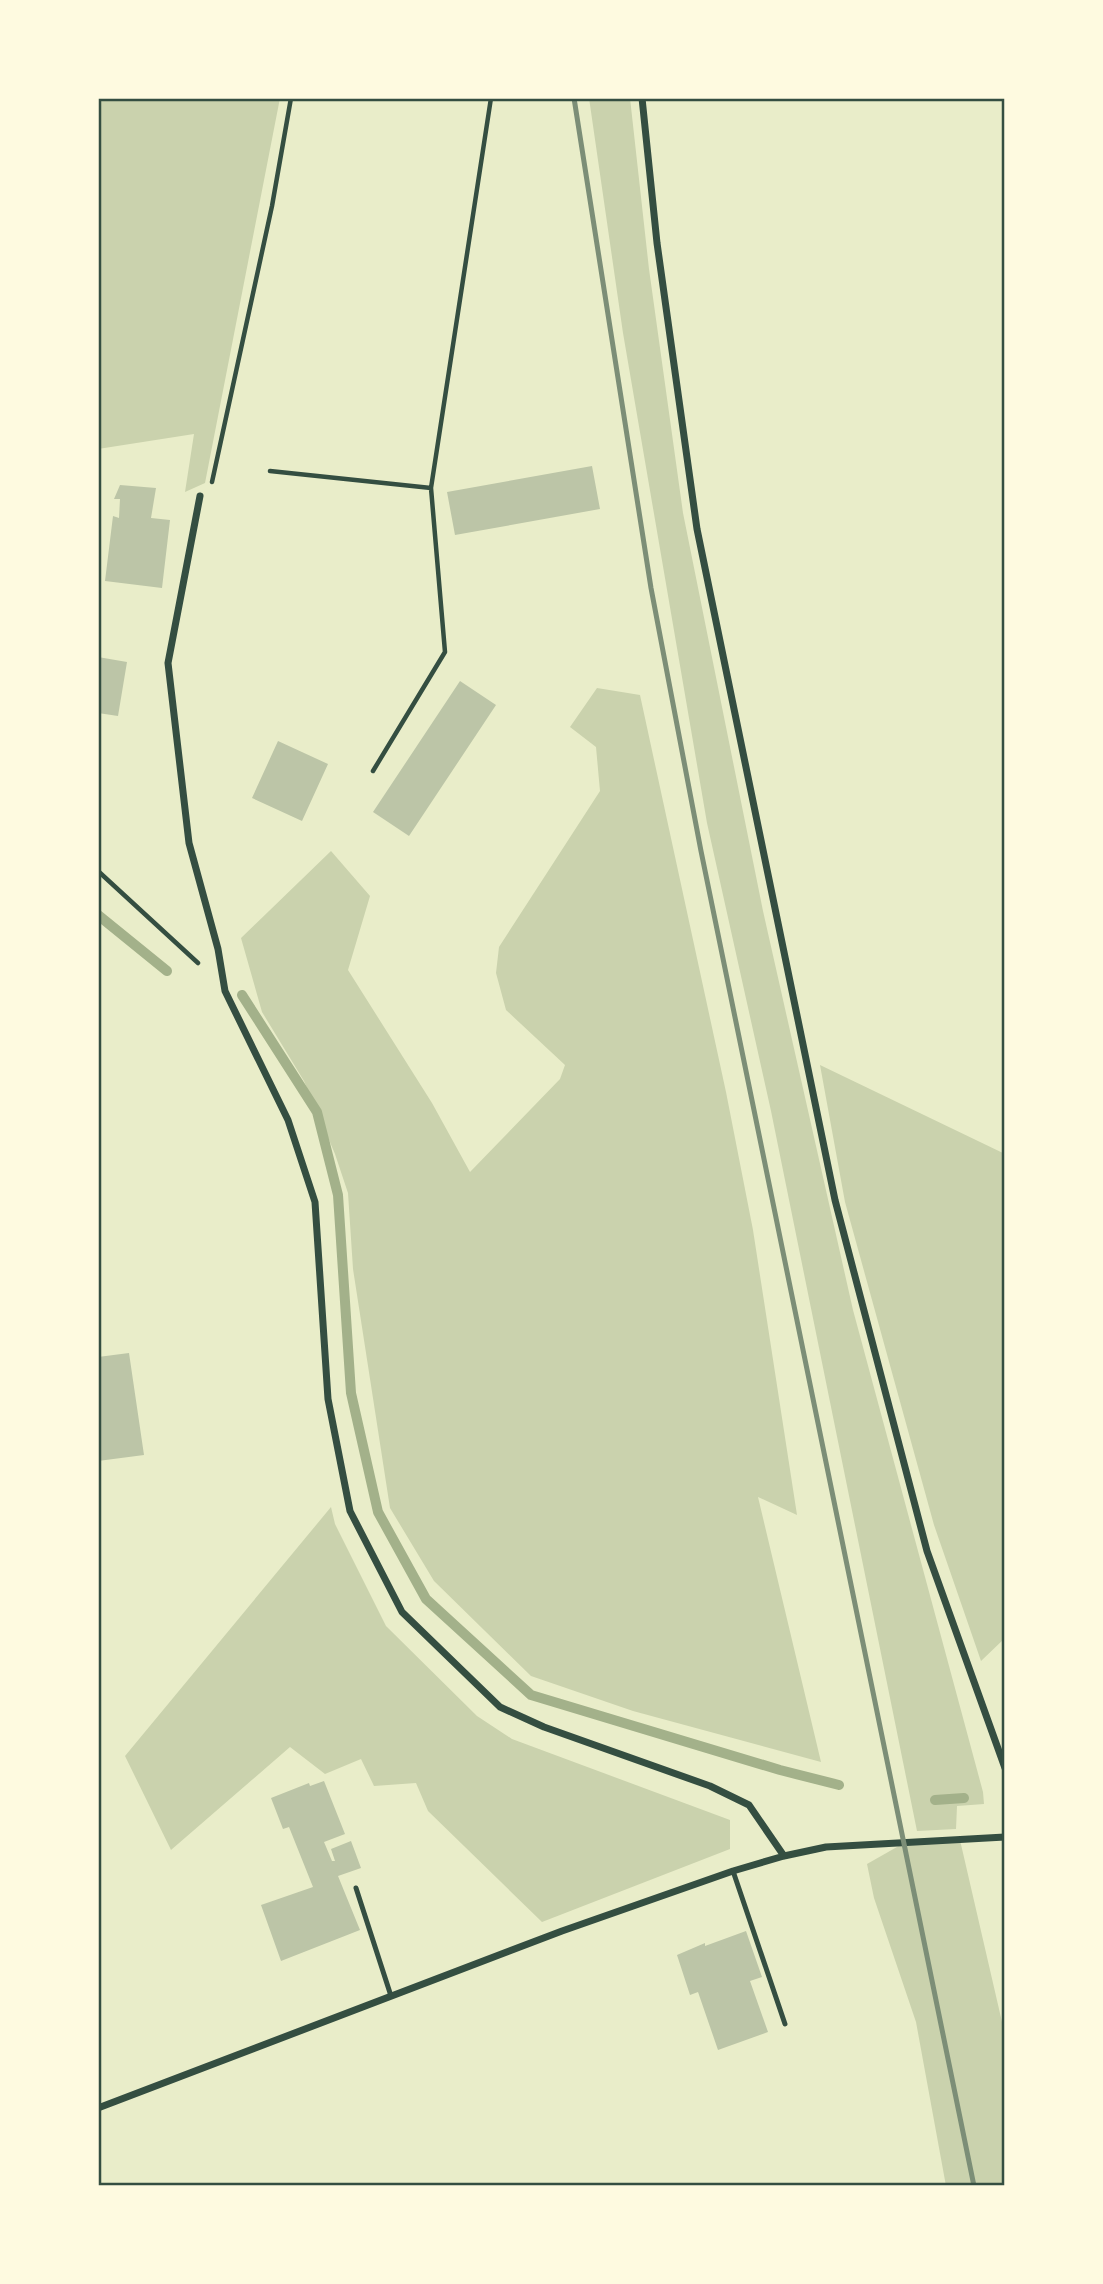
<svg xmlns="http://www.w3.org/2000/svg" width="1103" height="2284" font-family="'Open Sans',sans-serif">
	<style>
		.green { fill: #cad2ad }
		.lines { fill: none; stroke-linecap: round; stroke-linejoin: round }
		.stream { stroke: #a3b18a; stroke-width: 10 }
		.building { fill: #bcc5a7 }
		.path { stroke: #344e41; stroke-width: 4.5 }
		.service { stroke: #344e41; stroke-width: 5 }
		.minor { stroke: #344e41; stroke-width: 7 }
		.rail { stroke: #7c8e77; stroke-width: 5 }
		.neatline { fill: none; stroke: #344e41; stroke-width: 2.5 }
	</style>
	<rect width="100%" height="100%" fill="#e9edc9"/>
	<path class="green" d="M98,98H280L205,483L185,492L194,434L98,449Z
		M589,98H630L649,269L683,513L763,911L853,1310L983,1792L984,1804L957,1806L956,1829L917,1831L771,1111L707,823L623,333Z
		M597,688L640,695L726,1092L753,1230L797,1515L758,1497L821,1762L633,1711L531,1676L434,1581L390,1508L353,1269L348,1193L335,1154L304,1081L262,1012L241,938L331,851L370,896L348,970L432,1103L470,1172L560,1079L565,1065L506,1010L496,973L499,947L600,791L596,747L570,727Z
		M820,1065L1005,1154V1638L981,1661L934,1525L845,1202Z
		M331,1507L335,1524L386,1626L477,1716L512,1739L730,1820V1849L542,1922L428,1811L416,1783L374,1786L361,1759L325,1774L290,1747L171,1850L125,1756Z
		M960,1840L1005,2035V2186H946L916,2022L874,1898L867,1864L904,1843Z"/>
	<g class="lines">
		<path class="stream" d="M98,915L167,971
			M242,995L317,1112L338,1195L351,1393L378,1512L426,1599L531,1695L780,1770L839,1785
			M935,1800L964,1798"/>
	</g>
	<path class="building" d="M592,466L600,509L455,535L447,492Z
		M120,485L156,488L151,518L170,520L162,588L105,581L113,516L119,518L120,499H114Z
		M98,657L127,662L118,716L98,713Z
		M460,681L496,705L409,836L373,812Z
		M278,741L328,764L302,821L252,798Z
		M129,1353L144,1455L98,1461V1357Z
		M324,1781L345,1834L324,1842L332,1861H335L331,1849L351,1841L361,1868L338,1876L360,1930L281,1961L261,1905L313,1887L289,1827L283,1829L271,1798L309,1783L310,1786Z
		M746,1931L762,1977L750,1981L768,2032L718,2050L698,1992L690,1995L677,1955L705,1943V1946Z"/>
	<g class="lines">
		<path class="path" d="M270,471L431,488
			M212,482L272,206L291,98
			M373,771L445,652L431,488L491,98
			M98,871L198,963"/>
		<path class="service" d="M733,1871L785,2024
			M356,1888L391,1996"/>
		<path class="minor" d="M642,98L657,243L697,529L835,1200L927,1551L1005,1768
			M200,496L168,663L189,843L218,949L225,991L288,1120L315,1202L328,1399L350,1511L402,1612L500,1707L544,1727L710,1786L749,1805L784,1856
			M98,2108L562,1931L733,1871L784,1856L826,1847L1005,1837"/>
		<path class="rail" d="M574,98L651,588L701,851L974,2186"/>
	</g>
	<rect width="1103" height="2284" fill="none" stroke="#fefae0" stroke-width="200"/>
	<rect x="100" y="100" width="903" height="2084" class="neatline"/>
</svg>
